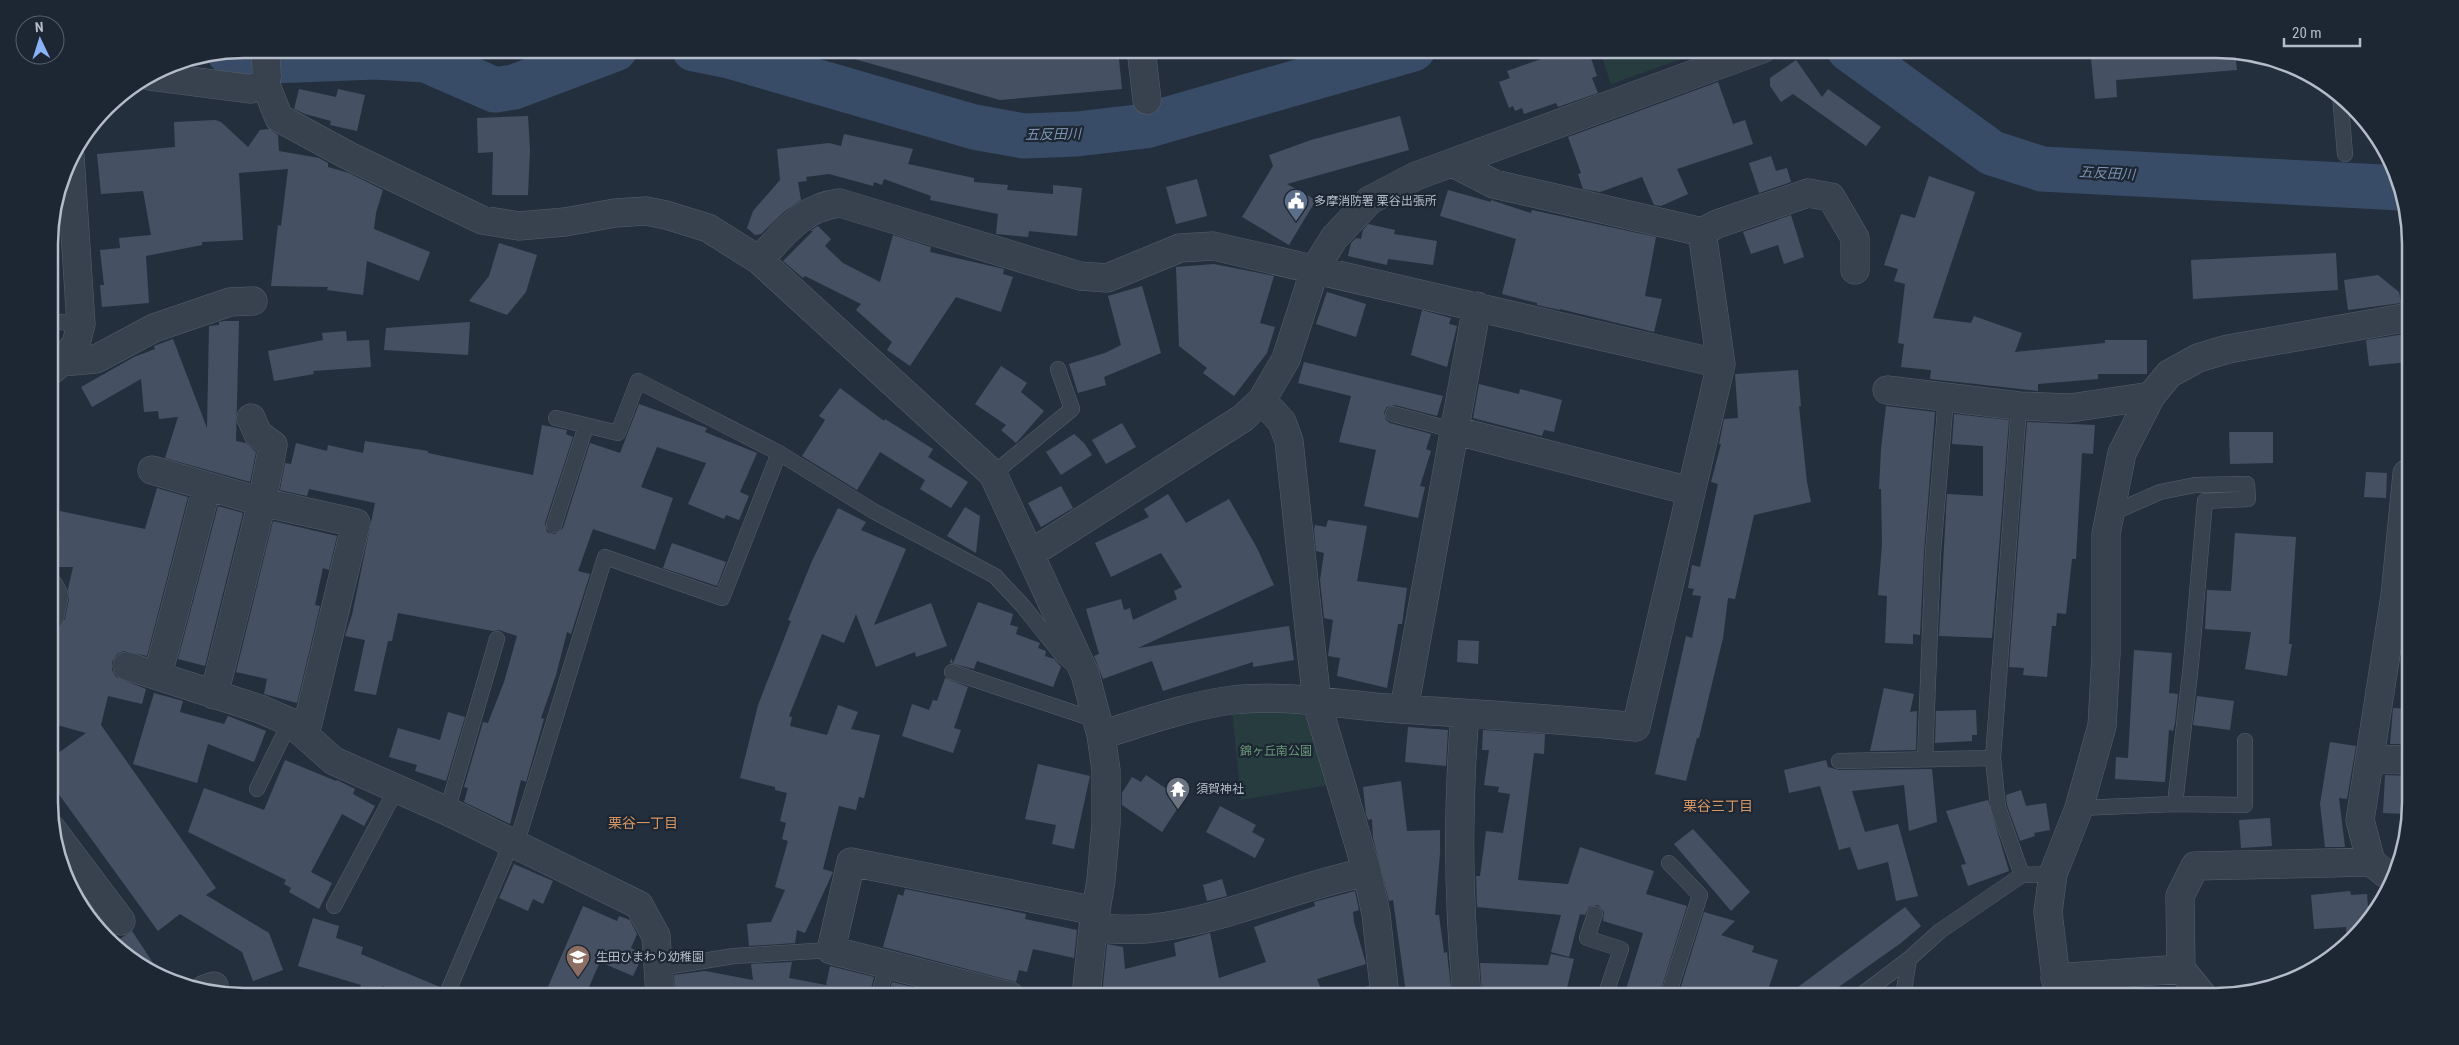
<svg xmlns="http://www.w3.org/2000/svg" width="2459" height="1045" font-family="'Roboto Condensed','Noto Sans JP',sans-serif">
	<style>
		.green { fill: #263c3f }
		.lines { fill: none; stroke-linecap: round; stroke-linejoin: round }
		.river { stroke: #394c67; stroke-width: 45 }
		.building { fill: #455162 }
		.service-casing { stroke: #565f6c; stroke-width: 16 }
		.minor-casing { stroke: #565f6c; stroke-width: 29 }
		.tertiary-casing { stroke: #565f6c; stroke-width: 29 }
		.service { stroke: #38414e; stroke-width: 15 }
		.minor { stroke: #38414e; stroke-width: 28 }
		.tertiary { stroke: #38414e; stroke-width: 28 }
		.labels { text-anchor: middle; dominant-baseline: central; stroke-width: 4.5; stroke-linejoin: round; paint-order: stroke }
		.poi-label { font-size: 12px; fill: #b4bcc9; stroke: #1d2633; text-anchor: start }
		.park-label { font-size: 12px; fill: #6b9a76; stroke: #1d2633 }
		.water-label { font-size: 14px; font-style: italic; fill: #7c92b1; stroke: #1d2633 }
		.neighbourhood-label { font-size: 14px; fill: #d59563; stroke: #1d2633 }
		.rim { fill: none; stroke: #b4bcc9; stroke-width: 2.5 }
	</style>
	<rect width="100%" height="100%" fill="#242f3e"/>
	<path class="green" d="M1599,49H1710L1611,84Z
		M1232,710H1299L1310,719L1329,785L1241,800Z"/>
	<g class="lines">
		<path class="river" d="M694,49L729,56L974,127L1024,136L1077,134L1145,126L1413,49
			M1849,49L1992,153L2042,169L2401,188
			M229,52L248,62L375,57L426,60L495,90L514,87L615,49"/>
	</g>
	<path class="building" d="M840,49H1118L1122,89L1000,100L840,55Z
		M1570,49H1588L1597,76L1592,78L1598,93L1558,107L1556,103L1524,114L1522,108L1515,111L1513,106L1509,108L1499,82L1510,78L1507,71Z
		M2090,49H2216L2235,53L2237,70L2116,80L2117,97L2095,99Z
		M1796,60L1822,97L1828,89L1881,127L1866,146L1793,94L1781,102L1770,86V78Z
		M1718,82L1733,124L1745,120L1753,144L1677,169L1688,194L1661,206L1654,205L1642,177L1600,192L1583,189L1578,174L1581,173L1568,137Z
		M299,89L336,97L338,89L365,95L357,131L330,125L331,121L305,114L294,109Z
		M528,116L530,150L528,195H492L493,152L478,153L477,118Z
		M1400,116L1409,150L1287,184L1316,200L1289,245L1242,217L1273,166L1269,155L1311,140Z
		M215,120L221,122L248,147L260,130L269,129L278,135L279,151L319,158L328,163V167L349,173L383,190L376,213L374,229L430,252L419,281L367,261L363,295L327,290L328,287L271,286L278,225L281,226L288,169L239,173L243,240L202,242V245L146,256L149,303L102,307L100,285H104L100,250L120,248L119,238L151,235L143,191L101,194L97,154L175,147L174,122Z
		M844,134L913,149L908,164L974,178V182L1008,185L1007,190L1053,194V185L1082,188L1077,236L1029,231L1028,237L996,234L998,214L930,200L931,196L884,179L882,185L874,182L873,186L829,174L806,177L807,181L798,182L801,200L784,212L761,234L755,235L747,228L753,211L780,180L777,149L829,143L841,146Z
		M1771,156L1776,171L1787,168L1791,182L1759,193L1749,163Z
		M1929,176L1975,192L1933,318L1971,323L1974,316L2022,333L2015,352L2105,343V340H2147V374H2098V379L2038,384V391L1930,379L1931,370L1901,367L1904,344L1898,343L1905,284L1894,281L1898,269L1884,265L1901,214L1915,218Z
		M1197,179L1207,216L1176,224L1166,187Z
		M1448,190L1491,202V200L1531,213L1532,210L1656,237L1645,296L1662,299L1654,332L1560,309V310L1537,305V303L1502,294L1516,239L1440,216Z
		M1791,215L1804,257L1784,264L1778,245L1751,254L1743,232Z
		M1368,224L1395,230L1394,234L1437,241L1433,265L1388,259L1387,265L1348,256L1351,243L1356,238L1361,239L1363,230Z
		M818,226L831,239L825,246L843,263L880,282L893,235L931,247L930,252L1004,269L1003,274L1013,277L1001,312L956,297L910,366L887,350L892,342L856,310L861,304L805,276L803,278L783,261L813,231H810Z
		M499,243L537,255L526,292L507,315L469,301L489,276Z
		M2336,253L2338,290L2193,299L2191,260Z
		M1214,264L1274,276L1260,323L1275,327L1267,353L1234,396L1203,373L1207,368L1179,346L1176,267Z
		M2378,275L2399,292L2401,303L2348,310L2344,280Z
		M1142,286L1161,353L1104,377L1106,385L1078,393L1069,364L1105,353L1121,345L1108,296Z
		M1327,292L1366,304L1356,337L1316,324Z
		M1422,310L1451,318L1449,324L1457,326L1447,367L1411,355Z
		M224,321H239L236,441L246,443L256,452L250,482L165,458L178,417L159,419L158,411L144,412L141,379L92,407L81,387L134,357L155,349L154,346L173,339L207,428L209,326L219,325V322Z
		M470,322L468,355L384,350L386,328Z
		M346,331L347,341L369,340L371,367L313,371L314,374L274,381L268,351L323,340L322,333Z
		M2405,334L2408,362L2369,366L2366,340Z
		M1304,362L1443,396L1437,416L1395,405L1387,407L1384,412L1386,420L1390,423L1431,434L1426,449L1431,451L1420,486L1425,487L1418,518L1364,506L1376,450L1339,442L1351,396L1298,383Z
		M1001,366L1027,383L1021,392L1044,411L1016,443L1001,430L1006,425L975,404Z
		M1798,370L1801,406H1799L1807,482L1811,502L1754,515L1735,599L1728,598L1723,638L1699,738H1697L1686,781L1655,774L1686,636L1692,638L1701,596L1692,595L1694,589L1688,588L1692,565L1700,567L1718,484L1711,482L1721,444H1719L1724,419L1738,418L1735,374Z
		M1479,384L1519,394L1520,389L1562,400L1554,432L1544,430L1542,436L1473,418Z
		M840,388L884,421L885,419L933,449L928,457L968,482L951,508L920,489L925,480L880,452L857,490L802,456L825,420L819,416Z
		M639,404L707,428L705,432L757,453L740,492L749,496L739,520L726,515L724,519L688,504L706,463L657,447L641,487L673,498L655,550L593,529L578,571L590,574L571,634L567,632L556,675L541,718L544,719L526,782L521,780L510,824L464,802L468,788L464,787L483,722L488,723L504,682L517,636L499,630L493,631L398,613L392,641H388L376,695L354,691L365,640L345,636L352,615L375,503L309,489L307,496L280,490L285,463L291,464L296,443L327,451L328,445L363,453L365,441L428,451V453L533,475L542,425L567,430L566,434L573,437L545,523L547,532L555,534L563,528L590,443L620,453Z
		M1886,406L1935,412L1924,552L1920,635L1913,634V644L1885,643L1887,596L1878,595L1882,544L1881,489H1879L1881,449Z
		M1954,414L2009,420L1992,638L1939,636L1947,494L1983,496V446L1952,444Z
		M2027,422L2095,425L2093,454L2082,453L2076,559H2072L2066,614L2057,613L2056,626H2052L2047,677L2023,675L2024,668L2009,667Z
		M1122,423L1136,447L1106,464L1092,440Z
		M2229,432H2273V463L2230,464Z
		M1074,434L1084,443L1092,455L1061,475L1046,452Z
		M2366,472L2387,473L2386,498L2364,497Z
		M1061,486L1073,508L1041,527L1028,503Z
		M157,488L188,497L147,656L124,651L117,654L112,662V670L116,677L146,689L142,704L108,696L101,725L216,888L206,895L269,933L283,970L253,981L242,952L180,914L158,931L50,782V759L86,733L50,723V656L57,630L65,619L69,599L68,589L73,567H58L60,511L145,529Z
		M1168,494L1186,523L1229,499L1257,548L1274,585L1138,648L1289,626L1294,660L1253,667V662L1163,691L1152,661L1103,679L1094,656L1099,654L1086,609L1121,599L1124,610L1130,608L1133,620L1177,599L1174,591L1182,587L1161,553L1111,577L1095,543L1149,517L1144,509Z
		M218,506L243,513L205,666L178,659Z
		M965,507L980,516L976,553L947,536Z
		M838,508L866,522L861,530L906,549L874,625L931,603L947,646L916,657L915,652L876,667L856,614L844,643L822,634L789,716L792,717L790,726L827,735L838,705L858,712L851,729L880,735L864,798L859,797L856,810L839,806L823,869L833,872L805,933L797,930L795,943L749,946L747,924L771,922L785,890L775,887L788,841L782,839L786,823L780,821L787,793L775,790V787L740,778L758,705L791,621L788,620L812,561Z
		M1328,520L1367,526L1357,581L1407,588L1402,624H1398L1387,688L1337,676L1340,658L1328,656L1333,620L1324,618L1320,580L1324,553L1316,551L1314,529L1315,525L1326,527Z
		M273,521L337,536L329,570L323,568L315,605L320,606L297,703L264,694L267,679L236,672Z
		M2235,533L2296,537L2289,644H2292L2287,676L2245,669L2251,632L2205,629L2207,590L2231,591Z
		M672,543L726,562L717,586L663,568Z
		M978,602L1013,614L1010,625L1018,627L1016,634L1040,643L1038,648L1046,651L1045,656L1054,659L1061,667L1053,687L977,661L974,669L950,663L951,658L953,663Z
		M1458,640L1479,641L1478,664L1457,662Z
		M2134,650L2172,653L2169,693L2178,694L2175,723L2173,731L2169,730L2165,782L2115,779L2116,757L2128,758Z
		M945,678L968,687L954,728L961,730L953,753L902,736L912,704L929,710L933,700L937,701Z
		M1884,688L1914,694L1910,712L1917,711L1916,750L1870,751Z
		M154,693L183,701L180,712L224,724L228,716L266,731L254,762L208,744L197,783L133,764Z
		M2197,696L2234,701L2230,730L2193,725Z
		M2393,708L2410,709V744H2390Z
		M1976,710L1977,735H1972V741L1935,743L1936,711Z
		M448,712L465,717L446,781L415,771L417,765L389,757L398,728L440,740Z
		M1408,727L1448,730L1446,766L1405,762Z
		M1483,730L1545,734L1544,754L1534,753L1518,880L1568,884L1580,847L1654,871L1646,894L1687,906L1659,996H1624L1643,933L1603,921L1604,912L1598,905L1589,907L1585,915L1580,914L1569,957L1551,952L1561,915L1477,907L1476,876H1480L1486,831L1503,833L1510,794L1498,792L1499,787L1484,785L1489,750H1482Z
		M2330,742L2356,746L2347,799L2339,798L2345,847H2325L2320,804Z
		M285,760L336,781L337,780L355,789L353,794L375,806L364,826L342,814L311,872L332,883L319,909L289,892L291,888L284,884L286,880L188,832L204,788L264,810Z
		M1826,760L1828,767L1839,770L1932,769L1937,822L1909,831L1904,785L1852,791L1865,832L1898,824L1918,896L1896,901L1888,862L1858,870L1850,847L1839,850L1820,786L1789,793L1784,770Z
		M1038,764L1090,776L1074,849L1052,844L1056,825L1025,819Z
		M1146,775L1183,800L1162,832L1122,805V793L1132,777L1141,782Z
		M2385,775L2410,776L2408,814L2383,813Z
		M1401,781L1407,831L1440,830V853L1435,915H1439L1444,953L1447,952L1448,962L1451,987L1406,993L1393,900L1389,901L1373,838L1372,819L1368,820L1366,815L1363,787Z
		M2021,790L2026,806L2046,803L2050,830L2034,833L2035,836L2020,841L2007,805L2006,795Z
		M1988,800L2009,871L1968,886L1961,865L1966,864L1946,811Z
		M1220,806L1256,825L1252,832L1265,839L1255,858L1206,832Z
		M2270,818L2272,846L2241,848L2239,820Z
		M1693,829L1750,892L1731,911L1674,844Z
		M514,864L553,881L543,904L533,899L528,911L499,898Z
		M1222,879L1227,896L1207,901L1203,885Z
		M905,889L1004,909L1026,914L1025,919L1077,930L1074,958L1033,949L1027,972L1019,970L1016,982L883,947L898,894L903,896Z
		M1355,891L1359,910L1353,912L1354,922L1366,964L1317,979L1322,992L1310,996H1102L1107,944L1123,947L1125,969L1176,956L1174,943L1210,933L1219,978L1266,962L1254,927L1315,906L1314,902Z
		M2350,891L2351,895L2367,894L2369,921L2347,942L2346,927L2314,929L2311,895Z
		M583,906L617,921L619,916L630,920L637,934L631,948L641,953L642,957L633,976L600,962L585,996H544Z
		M1905,907L1921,926L1901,943L1826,996H1786Z
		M1704,912L1735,921L1721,935L1754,946L1752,952L1778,960L1766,996H1678Z
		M313,918L339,926L336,938L363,947L361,954L440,987L437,996H407L383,986L378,996H356L361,985L298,966Z
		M132,931L163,978L125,956L112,944Z
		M1551,954L1574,959L1565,996H1482L1480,963L1548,965Z
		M792,962L789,978L826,985L830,966L874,977L869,996L831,990V996H675L674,975L705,971L753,980L751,964Z
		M892,982L921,989L919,996H888Z"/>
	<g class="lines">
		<defs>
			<path id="service" d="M2340,95L2345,154
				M49,321L81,324
				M2019,406L1993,758L1998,807L2022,875
				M1393,414L1453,430
				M556,418L618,433L638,381L779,453L875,512L995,576L1023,606L1063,656L1076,667
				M993,474L1072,409L1058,369
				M2110,514L2160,492L2195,485L2247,484L2248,499L2205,501L2191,664L2175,804
				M554,525L586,426
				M952,672L1096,720
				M1925,758L1933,553L1946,398
				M1839,761L1993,758
				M257,789L290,722
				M2079,808L2175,804L2245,805V741
				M447,811L497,639
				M516,845L605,557L722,598L779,453
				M334,906L397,788
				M1595,914L1587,938L1621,949L1605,996
				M102,933L121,921
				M659,968L734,956L831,950
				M446,996L511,844
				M878,996L888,965
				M1360,996L1385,991
				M1668,996L1700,895L1669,863
				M1860,996L1909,959L1940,931L2022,875L2053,874
				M1903,996L1909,959"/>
			<path id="minor" d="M1141,49L1147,100
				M265,83L279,118L349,156L482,220L519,226L565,222L615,213L646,211L666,215L708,228L759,260L993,474L1085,674L1101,735L1106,770V824L1101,880L1093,928L1086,996
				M1453,163L1494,184L1702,232L1717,224L1808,193L1831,197L1855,238V270
				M759,260C784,234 802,207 840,203L1080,276L1107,278L1180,248L1213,246L1721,364
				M49,372L62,362L96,359L154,328L230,302L253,301
				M1887,390L2019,406L2070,408L2151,396
				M1262,400L1282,422L1289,441L1317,703L1367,872L1376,914L1385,996
				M1453,430L1690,491
				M152,470L262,502L356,523L305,735
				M1030,554L1243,418L1262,400L1286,359L1315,269L1334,238L1370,200L1416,176L1762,49
				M50,588L54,596L50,616
				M127,666L260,709L290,722L334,761L447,811L639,905L656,936L660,996
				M158,675L207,486
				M214,695L262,502L273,445L258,434L251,418
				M1404,709L1477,306
				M1465,714C1457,809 1458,900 1467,996
				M1101,735C1144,722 1187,706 1232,700C1282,694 1336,704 1387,708C1470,714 1553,718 1636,727L1721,364L1702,232
				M2370,759L2410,760
				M51,828L121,921
				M2371,862L2360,820L2395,596L2407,474
				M1093,928C1116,929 1139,931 1161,927C1232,917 1297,886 1367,872
				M2055,978L2181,969
				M205,989L214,986L215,991
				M1010,996L831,950L851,862L1096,911
				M2203,996L2181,969L2180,896L2195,866L2371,862L2386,874H2396"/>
			<path id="tertiary" d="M150,76L251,89L265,83L267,76L265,49
				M62,362L76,344L81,324L70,156
				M2058,996L2048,912L2053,874L2079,808L2102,726L2106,654V534L2122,453L2151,396L2169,374L2198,358L2228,349L2409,317"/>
		</defs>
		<use href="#service" class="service-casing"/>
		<use href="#minor" class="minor-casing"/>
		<use href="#tertiary" class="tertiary-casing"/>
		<use href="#service" class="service"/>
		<use href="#minor" class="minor"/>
		<use href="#tertiary" class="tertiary"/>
	</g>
	<defs>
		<symbol id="civic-pin" viewBox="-11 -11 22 30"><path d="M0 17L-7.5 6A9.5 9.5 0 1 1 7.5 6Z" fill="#5c6f8a" stroke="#1d2633"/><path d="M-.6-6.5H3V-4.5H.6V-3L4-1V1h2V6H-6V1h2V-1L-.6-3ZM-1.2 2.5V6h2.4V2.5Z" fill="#fff"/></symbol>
		<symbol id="temple-pin" viewBox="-11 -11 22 30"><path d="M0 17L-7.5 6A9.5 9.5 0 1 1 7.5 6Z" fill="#6b7280" stroke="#1d2633"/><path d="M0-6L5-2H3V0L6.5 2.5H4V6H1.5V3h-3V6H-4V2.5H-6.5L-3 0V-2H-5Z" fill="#fff"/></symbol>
		<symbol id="school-pin" viewBox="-11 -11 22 30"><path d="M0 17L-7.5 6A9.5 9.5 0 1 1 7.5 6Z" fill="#8d6e63" stroke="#1d2633"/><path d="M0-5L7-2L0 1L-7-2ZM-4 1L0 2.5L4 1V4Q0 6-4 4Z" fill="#fff"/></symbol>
	</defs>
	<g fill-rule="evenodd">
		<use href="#civic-pin" x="1282" y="187" width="28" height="38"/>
		<use href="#temple-pin" x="1164" y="775" width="28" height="38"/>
		<use href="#school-pin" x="564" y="943" width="28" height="38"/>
	</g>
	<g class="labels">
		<g class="poi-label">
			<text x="1314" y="201">多摩消防署 栗谷出張所</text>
			<text x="1196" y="789">須賀神社</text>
			<text x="596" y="957">生田ひまわり幼稚園</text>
		</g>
		<g class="park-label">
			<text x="1276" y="751">錦ヶ丘南公園</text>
		</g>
		<g class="water-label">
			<text transform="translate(1053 134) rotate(-1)">五反田川</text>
			<text transform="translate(2107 173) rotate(3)">五反田川</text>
		</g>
		<g class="neighbourhood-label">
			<text x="1718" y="806">栗谷三丁目</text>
			<text x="643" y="823">栗谷一丁目</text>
		</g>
	</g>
	<path d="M0 0H2459V1045H0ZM244 58H2216A186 186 0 0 1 2402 244V802A186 186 0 0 1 2216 988H244A186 186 0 0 1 58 802V244A186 186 0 0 1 244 58Z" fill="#1d2633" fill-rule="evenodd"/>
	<path class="rim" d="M244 58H2216A186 186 0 0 1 2402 244V802A186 186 0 0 1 2216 988H244A186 186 0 0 1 58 802V244A186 186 0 0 1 244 58Z"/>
	<g transform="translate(40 40) rotate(356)"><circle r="24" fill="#1d2633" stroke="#59626f"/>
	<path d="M0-4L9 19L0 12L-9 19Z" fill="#8ab4f8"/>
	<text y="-8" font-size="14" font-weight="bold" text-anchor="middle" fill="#b4bcc9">N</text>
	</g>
	<path d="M2284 38v8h76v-8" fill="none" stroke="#b4bcc9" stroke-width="2.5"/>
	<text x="2292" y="38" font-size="15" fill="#b4bcc9" stroke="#1d2633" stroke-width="4" paint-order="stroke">20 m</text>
</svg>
